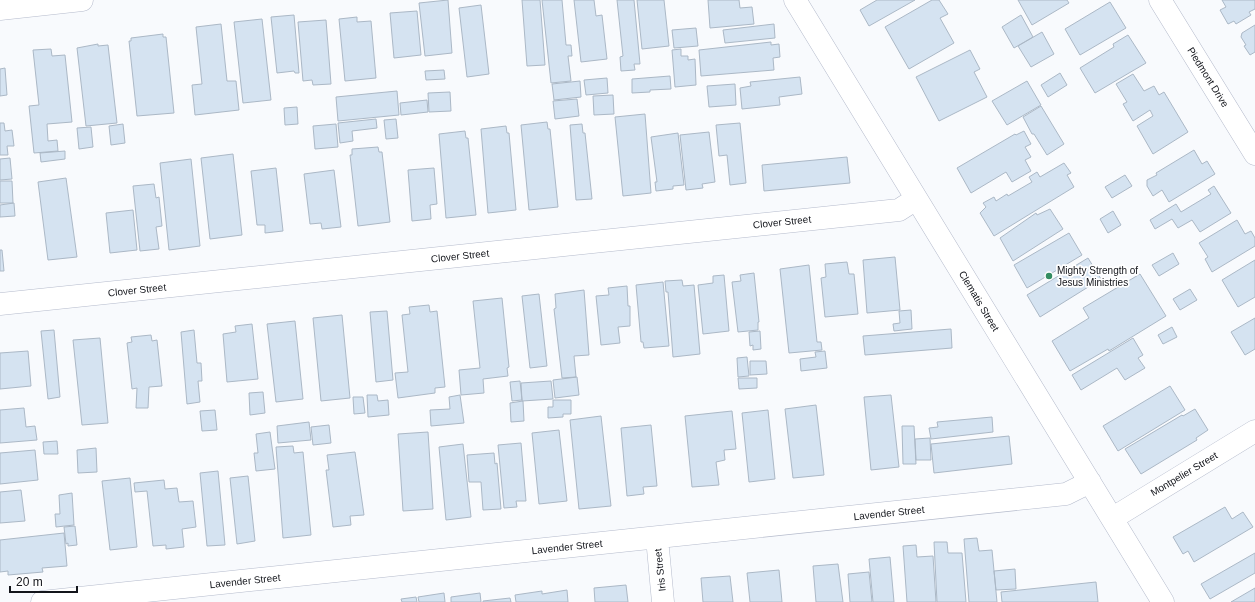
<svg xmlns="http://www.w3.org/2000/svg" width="1255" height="602" font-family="Helvetica,sans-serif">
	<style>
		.building { fill: #d5e3f1; stroke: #abb8c6 }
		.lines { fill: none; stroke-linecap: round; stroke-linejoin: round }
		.minor-casing { stroke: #b5bbcc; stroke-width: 23 }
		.minor { stroke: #fff; stroke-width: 22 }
		.poi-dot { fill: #338c61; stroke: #fff; stroke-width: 1.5 }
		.labels { text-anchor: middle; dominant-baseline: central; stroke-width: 3.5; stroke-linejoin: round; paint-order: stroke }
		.street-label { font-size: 10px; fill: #13151b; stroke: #fff }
		.poi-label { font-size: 10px; fill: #13151b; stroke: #fff; text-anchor: start }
	</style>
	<rect width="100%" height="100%" fill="#f8fafd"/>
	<path class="building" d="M448,0L452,53L425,56L419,3Z
		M522,0H540L545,65L527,66Z
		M542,0H562L566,45H571L572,56H568L571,81L551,83Z
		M574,0H594L596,16L602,15L607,59L581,62Z
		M617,0H634L640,64H634L635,70L621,71L620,57L623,56Z
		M637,0H664L669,46L642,49Z
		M708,0H739L740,8L752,7L754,24L710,28Z
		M877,0H915L869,26L860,10Z
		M932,0H939L948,14L940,18L954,43L909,69L885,27Z
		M1018,0H1067L1069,3L1032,25Z
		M1222,0H1255V9L1249,12L1251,15L1236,24L1234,21L1228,24L1220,10L1226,7Z
		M1110,2L1126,28L1080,55L1065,29Z
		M481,5L489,74L467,77L459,8Z
		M417,11L421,55L394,58L390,13Z
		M294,15L299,73H295L294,71L277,73L271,17Z
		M1021,15L1033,37L1014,48L1002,27Z
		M357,17V22L371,21L376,78L345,81L339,19Z
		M262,19L271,100L243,103L234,22Z
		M326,20L331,84L313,85L312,80L303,81L298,22Z
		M221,24L227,81H236L239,110L195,115L192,85L202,84L196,27Z
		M774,24L775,38L725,43L723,30Z
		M1255,25V52L1250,55L1244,46L1246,45L1241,37L1242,33Z
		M696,28L698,46L674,48L672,30Z
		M1042,32L1054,54L1031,67L1018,46Z
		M163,34V37H166L174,113L137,116L129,41H131V38Z
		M1128,35L1146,63L1095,93L1080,68L1114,47L1113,44Z
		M771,42V45L779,44L780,57L773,58L774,70L701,76L699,50Z
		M98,44V46L108,45L117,123L86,126L77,48Z
		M51,49L52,56L65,55L72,122L47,124L48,141L57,140L58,151L34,153L29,106L39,105L33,50Z
		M681,49V56H688V60L695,59L696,85L675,87L672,50Z
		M970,50L980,69L974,72L987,97L939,121L916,77Z
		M5,68L7,95L0,96V69Z
		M444,70L445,79L426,80L425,71Z
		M1060,73L1067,85L1048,97L1041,85Z
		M1133,74L1144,91L1154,86L1159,95L1164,92L1188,132L1153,154L1137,126L1153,116L1150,110L1133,121L1123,104L1127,102L1116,84Z
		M670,76L671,89L650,90V92L632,93V79Z
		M800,77L802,94L779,97L780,105L742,109L740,88L751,86L750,82Z
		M607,78L608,93L586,95L584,80Z
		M580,81L581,97L554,100L552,84Z
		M1027,81L1041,105L1007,125L992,101Z
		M735,84L736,105L709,107L707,86Z
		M397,91L399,115L338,121L336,97Z
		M450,92L451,111L429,112L428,93Z
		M613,95L614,114L594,115L593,96Z
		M577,99L579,116L555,119L553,101Z
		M427,100L428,112L401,115L400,103Z
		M1041,106L1064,144L1047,155L1034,134H1032L1023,117Z
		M297,107L298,124L285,125L284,108Z
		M645,114L651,193L623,196L615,117Z
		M376,119L377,128L352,131L353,141L340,143L338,123Z
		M396,119L398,138L386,139L384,120Z
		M547,122L548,129H550L558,207L529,210L521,125Z
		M0,123H4L5,131L12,130L14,146H7L8,155H0Z
		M740,123L746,183L730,185L727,155L719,156L716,125Z
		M123,124L125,143L111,145L109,126Z
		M336,124L338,147L315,149L313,126Z
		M582,124L583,133H585L592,199L576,200L570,125Z
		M506,126L507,133H509L516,210L488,213L481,129Z
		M91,127L93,147L79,149L77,128Z
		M465,131L466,138H468L476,215L446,218L439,134Z
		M1024,131L1031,144L1025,147L1031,157L1025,160L1031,171L1012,182L1006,172L971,193L957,168L1015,134L1016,135Z
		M709,132L715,182L702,184L703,188L686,190L680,135Z
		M678,133L684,185L673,186V189L656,191L655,182H657L651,137Z
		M378,147L379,152H382L390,222L358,226L350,155H352V149Z
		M1194,150L1202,164L1207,161L1215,174L1169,202L1162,190L1153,196L1147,186V180L1157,175L1156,173Z
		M65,151V159L41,162L40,153Z
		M233,154L242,235L210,239L201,158Z
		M847,157L850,183L764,191L762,165Z
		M10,158L12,179L0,180V159Z
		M191,159L200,246L169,250L160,163Z
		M1064,163L1071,173L1067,175L1074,187L994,236L980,213L986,207L983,203L994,197L996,201L1007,194L1008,196L1032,182L1029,177L1037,172L1040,177Z
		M276,168L283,231L265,233V225H257L251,171Z
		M434,168L437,204L430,205L431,219L412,221L408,170Z
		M334,170L341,227L322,229L321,223L310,224L304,174Z
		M1125,175L1132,186L1112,198L1105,187Z
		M66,178L77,257L48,260L38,182Z
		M0,181H12L13,203H0Z
		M154,184L156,198L159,197L162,226L156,227L159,249L140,251L133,186Z
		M1214,186L1231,213L1200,232L1192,220L1178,228L1172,219L1155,229L1150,220L1176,204L1181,212L1211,194L1208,190Z
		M14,203L15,216L0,217V205Z
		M1050,209L1063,229L1013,261L1000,238L1036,213L1037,215Z
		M133,210L137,250L110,253L106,213Z
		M1113,211L1121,225L1108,233L1100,219Z
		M1237,220L1245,234L1251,231L1255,238V246L1212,272L1205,259L1208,257L1199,243Z
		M1069,233L1082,255L1027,288L1014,265Z
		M0,250H2L4,271H0Z
		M1173,253L1179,264L1159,276L1152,265Z
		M895,257L900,310L867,313L863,260Z
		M1088,258L1101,279L1040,317L1027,295Z
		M1255,260V297L1238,307L1222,280Z
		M847,262L849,274H854L858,314L825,317L821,278L826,277L825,264Z
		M809,265L817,342H821L822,350L789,353L780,269Z
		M754,273L759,322H758V330L738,332L732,282L741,281L740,275Z
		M1140,274L1166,316L1109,351L1108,349L1070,371L1052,341L1089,318L1083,308Z
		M724,275L729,331L703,334L698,285L713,283V276Z
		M682,280L683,286L694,285L700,354L673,357L668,292H666L665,281Z
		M663,282L669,346L644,348L643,342H641L636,285Z
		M627,286L628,306H630V326L618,327L620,343L601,345L596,296L609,295L608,288Z
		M1190,289L1197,300L1180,310L1173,299Z
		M584,290L589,355L574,356L576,377L562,378L554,309L556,308L555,294Z
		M539,294L547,366L530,368L522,296Z
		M502,298L509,367L507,368L508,376L483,379L484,393L461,395L459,370L480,368L473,301Z
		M429,305L430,312L437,311L445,387L435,388V393L398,398L395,373L408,372L402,315L410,314L409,307Z
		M911,310L912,329L894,331L893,324L900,323L899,311Z
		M387,311L393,380L376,382L370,312Z
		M342,315L350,398L321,401L313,318Z
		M1255,318V349L1245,355L1231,332Z
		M295,321L303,399L276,402L267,324Z
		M252,324L258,379L227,382L223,334L236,332L235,326Z
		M1172,327L1177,337L1163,344L1158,335Z
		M951,329L952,348L865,355L863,336Z
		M54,330L60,397L48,399L41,331Z
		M194,330L197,363H201L202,381H198L200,402L187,404L181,332Z
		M760,331L761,349L753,350V345L750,346L749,332Z
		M151,335L152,341L157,340L162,386L149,387L148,408H136L137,388L132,389L127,343L132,342L131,337Z
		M100,338L108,423L82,425L73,340Z
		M1133,338L1143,355L1138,358L1145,368L1125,380L1117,368L1081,390L1072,375Z
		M28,351L31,386L0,389V353Z
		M825,351L827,368L801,371L800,359L816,357L815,352Z
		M747,357L749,376L738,377L737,358Z
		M750,361H766L767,374L750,375Z
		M577,377L579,395L555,398L553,380Z
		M738,378H757V388L739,389Z
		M520,381L522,400L512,401L510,382Z
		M551,381L553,399L522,401L521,383Z
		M1170,386L1185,410L1118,451L1103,426Z
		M263,392L265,413L250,415L249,393Z
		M367,395H377L378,401L388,400L389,415L368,417Z
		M460,395L464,423L431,426L430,410L450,409L449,397Z
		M891,395L899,467L871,470L864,397Z
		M353,397H363L365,413L354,414Z
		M553,400H571V414H563V417L548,418V407H553Z
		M523,401L524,421L511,422L510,403Z
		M816,405L824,475L793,478L785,409Z
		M24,408L26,427L35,426L37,440L0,443V410Z
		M1195,409L1208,430L1196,438L1197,440L1141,474L1125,449L1182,415L1183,416Z
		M215,410L217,430L202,431L200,411Z
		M768,410L775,479L749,482L742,413Z
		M732,411L736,449L724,450L725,460L716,462L719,485L692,487L685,416Z
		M601,416L611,506L579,509L570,420Z
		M992,417L993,432L931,439L929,428L938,427L937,422Z
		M309,422L311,440L278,443L277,426Z
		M329,425L331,443L313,445L311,427Z
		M651,425L657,486L643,487L644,494L627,496L621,428Z
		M902,426H914L916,464H903Z
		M559,430L567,501L539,504L532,433Z
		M270,432L275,469L256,471L254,453H258L256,434Z
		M428,432L433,509L403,511L398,434Z
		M1009,436L1012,464L934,473L931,444Z
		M930,438L931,460H916L915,439Z
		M57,441L58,454H44L43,442Z
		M521,443L526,501H516L517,507L504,508L498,445Z
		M463,444L471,517L446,520L439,447Z
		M293,446L294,453L303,452L311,535L283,538L276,447Z
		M96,448L97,472L78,473L77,450Z
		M35,450L38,480L0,484V453Z
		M355,452L364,515L350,516L351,525L333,527L326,470H329L327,455Z
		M494,453L495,464L497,463L501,509L483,510L481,482H469L467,455Z
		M218,471L225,545L207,546L200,473Z
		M248,476L255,541L237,544L230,478Z
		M130,478L137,547L110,550L102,481Z
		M164,480L165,489L177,488L179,502L193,501L196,527L182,529L184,547L166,549V545L153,546L147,491L135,492L134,483Z
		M21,490L25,521L0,523V492Z
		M72,493L74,525L56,527L55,514H60L59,495Z
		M1225,507L1232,519L1243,512L1253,527L1194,562L1188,551L1183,554L1173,537Z
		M75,526L77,545L68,546V543L66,544L64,527Z
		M64,533L67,566L42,568L43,572L8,575V571L0,572V540Z
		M977,538L979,551L992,550L997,602H969L964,539Z
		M934,542H947L948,553H962L966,602H937Z
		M916,545L917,557L933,556L936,602H907L903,546Z
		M1255,553V573L1210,599L1201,584Z
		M890,557L894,602H873L869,559Z
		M838,564L843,602H816L813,566Z
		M1015,569L1016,589L996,590L994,571Z
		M779,570L782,602H750L747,573Z
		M869,572L872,602H850L848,574Z
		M730,576L733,602H703L701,578Z
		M1096,582L1098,602H1002L1001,592Z
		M626,585L628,602H595L594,588Z
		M1255,588V602H1231Z
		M567,590L568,602H516L515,595L542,591V594Z
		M444,593L445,602H419L418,597Z
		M480,593L481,602H451V597Z
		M416,597L417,602H402L401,599Z
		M510,598L511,602H483V601Z"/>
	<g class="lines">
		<defs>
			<path id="minor" d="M795,0L1163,602
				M1160,0L1255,154
				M0,9L82,0
				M0,304L899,210L916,199
				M1113,518L1255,431
				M657,538L663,602
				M42,602L1066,494L1090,482"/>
		</defs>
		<use href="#minor" class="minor-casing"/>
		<use href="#minor" class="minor"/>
	</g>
	<circle class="poi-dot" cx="1049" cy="276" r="4"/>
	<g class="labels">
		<g class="street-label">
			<text transform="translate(1208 77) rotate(58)">Piedmont Drive</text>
			<text transform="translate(782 222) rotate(-6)">Clover Street</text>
			<text transform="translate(460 256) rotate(-6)">Clover Street</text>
			<text transform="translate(137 290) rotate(-6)">Clover Street</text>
			<text transform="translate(979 301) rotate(59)">Clematis Street</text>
			<text transform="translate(1184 474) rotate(-31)">Montpelier Street</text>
			<text transform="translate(889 513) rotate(-6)">Lavender Street</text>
			<text transform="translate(567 547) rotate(-6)">Lavender Street</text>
			<text transform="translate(660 570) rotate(-96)">Iris Street</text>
			<text transform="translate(245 581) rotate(-6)">Lavender Street</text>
		</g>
		<g class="poi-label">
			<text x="1057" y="270">Mighty Strength of<tspan x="1057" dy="12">Jesus Ministries</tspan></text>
		</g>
	</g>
	<path d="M10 586v6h67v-6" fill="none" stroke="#13151b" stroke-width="2"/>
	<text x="16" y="586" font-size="12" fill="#13151b" stroke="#ffffff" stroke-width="3" paint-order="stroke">20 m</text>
</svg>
